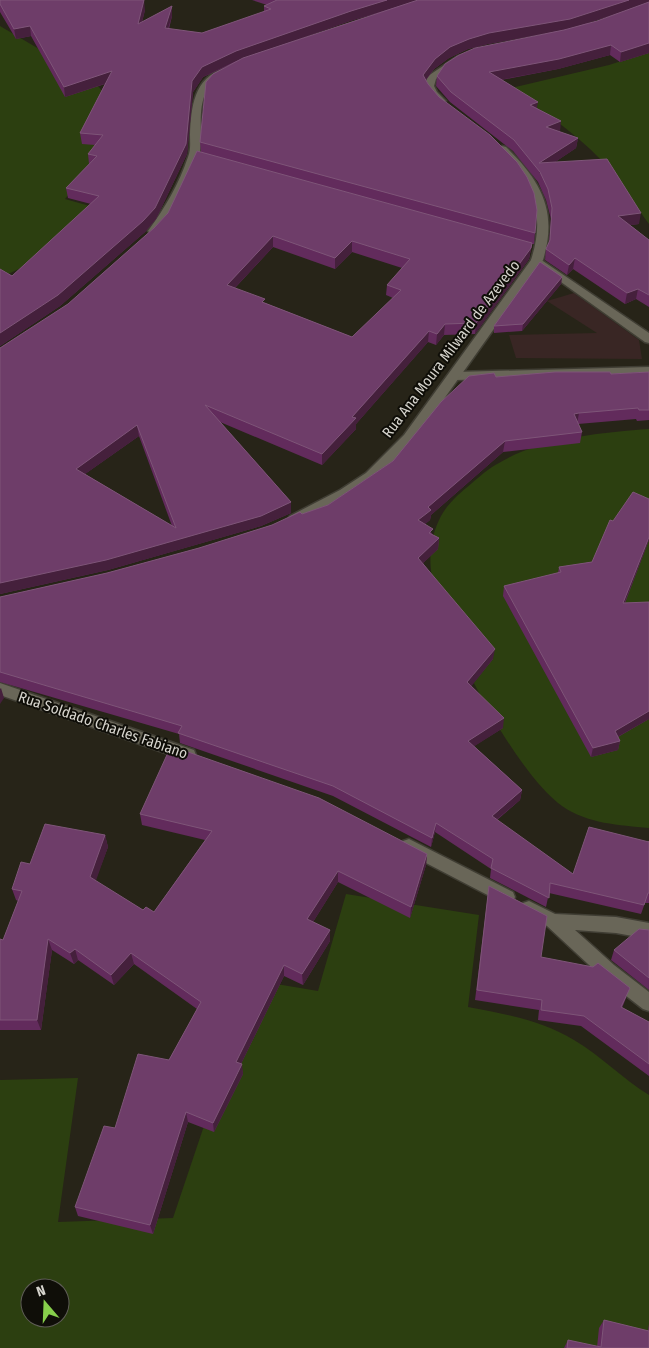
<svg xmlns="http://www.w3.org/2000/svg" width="649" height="1348" font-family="'Fira Sans Condensed',sans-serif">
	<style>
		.education { fill: #392624 }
		.green { fill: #2c3f10; fill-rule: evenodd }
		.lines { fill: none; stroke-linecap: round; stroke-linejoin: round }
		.street-casing { stroke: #403e34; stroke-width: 3 }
		.secondary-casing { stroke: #403e34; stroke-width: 3 }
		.street { fill: #696658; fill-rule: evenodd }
		.secondary { fill: #696658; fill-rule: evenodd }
		.wall { fill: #622b5c; fill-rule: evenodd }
		.shaded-wall { fill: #45203c }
		.building { fill: #6e3d69; stroke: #7e5578; fill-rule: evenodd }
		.labels { text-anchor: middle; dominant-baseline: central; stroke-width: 4; stroke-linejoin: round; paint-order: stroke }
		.street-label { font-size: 15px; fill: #d6d4cd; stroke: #0f0e08 }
	</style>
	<rect width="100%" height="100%" fill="#272418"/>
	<path class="education" d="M574,293L639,340L642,359L516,358L509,335L597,333L547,301Z"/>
	<path class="green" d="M0,26L95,82L109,100L87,172L65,199L97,208L35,261L0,278Z
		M649,52V224C637,208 627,190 614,174C584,139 546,112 507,89L609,65Z
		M649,429V828C619,825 588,824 562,806C526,780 481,701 463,660C456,644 451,627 445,610C440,598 433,584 431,571C429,552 432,533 441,516C448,503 460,493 472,483C480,476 489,468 499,463C537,439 604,432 649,429Z
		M346,894L479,915L468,1007C505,1014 541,1020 574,1040C601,1056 623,1079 649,1095V1348H0V1080L78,1078L58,1222L173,1218L253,980L318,991ZM30,1288H60V1318H30Z"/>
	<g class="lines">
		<defs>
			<path id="street" d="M537,257L649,333V343L645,342L533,262L531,260L533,258Z
				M649,367V375L455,380L449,376L455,372Z
				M0,683L194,750L196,755L194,760L188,761L0,695Z
				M409,839L513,892L515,897L513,902L507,904L501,902L403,851L401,846L403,841Z
				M529,901L555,914L616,917L649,923V939L616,933L575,930L614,965L649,992V1011L643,1009L602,977L547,926L523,913L521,908L523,903Z"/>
			<path id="secondary" d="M458,56L461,57V61L436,79L434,86L437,92L446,101L441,104C432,102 428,94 424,86L428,76Z
				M224,69L229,72C222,79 212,82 206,92C197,111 203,132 200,152C196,176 173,215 158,233H150L148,231C165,208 179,184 188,157C191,150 190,142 190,135C191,108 194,77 224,69Z
				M502,146L506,147C541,181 558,211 543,260L414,441L376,479L350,496L300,522H290L288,519L290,516L340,490L366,473L404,435L531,260C541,229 540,202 520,175C513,166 504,158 497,149Z"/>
		</defs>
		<use href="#street" class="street-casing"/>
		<use href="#secondary" class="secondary-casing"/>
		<use href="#street" class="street"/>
		<use href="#secondary" class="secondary"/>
	</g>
	<path class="wall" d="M0,0L145,10L142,22L172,6V16L169,29L202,33L264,12V6L267,5L252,0H649V53L620,62L610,55L558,69L501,80L537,108L559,132L578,138L576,148L555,162L639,224L630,225L649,240V307L636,299L625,304L573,269L567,275L545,260L546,249L549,243L551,219L546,200L538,182L513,151L450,102L436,86L437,76L547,33L488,44L468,49L449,58L434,69L426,80L428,84L535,233L534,244H532L529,259L475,334L444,335L436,345L428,342L356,424V429L322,465L220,422L291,502V513L261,526L108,570L0,594V348L68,304L154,228L168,213L201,152L200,142L241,60L203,77L193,92L187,154L156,219L145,232L60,306L0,346V269L12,276L91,204L68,198L66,188L89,164L88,154L95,145L82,144L80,133L105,84L65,97L31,36L16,39L0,12ZM395,8L268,50L350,21ZM632,9L597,21L584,24ZM273,247L335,269L352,252L402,268L387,285L386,295L393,298L352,337L265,303L235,288ZM139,436L172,526L85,474Z
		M562,277L561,284L522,331L494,333V326Z
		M649,372V420L637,421L636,419L578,424L582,432L580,443L503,452L431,515L430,520L425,524L433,535L439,538L438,549L423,563L493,659L471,686L503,728L474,746L522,790L520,800L497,820L573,874L648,842L649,841V903H645L641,914L549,893L546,907L490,878L491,869L435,832L431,847L333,796L180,743L179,734L0,682V597L107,573L199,548L272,525L328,505L393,461L496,377L611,374Z
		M649,499V540L625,603L649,719L618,737L620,741L618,750L591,757L503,596L504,586L558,573L559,567L592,562L613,521Z
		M140,814L427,854L426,865L410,918L338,882L313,922L330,930V941L303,985L284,976L241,1064L243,1074L214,1132L188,1122L153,1234L78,1216L75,1207L115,1128L169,1060L197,1009L134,964L114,985L78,960L74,964L52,950L41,1030H0V939L3,940L18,901L16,900L12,889L30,864L105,835L108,847L95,881L143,910L154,912L205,840L142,825Z
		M489,886L541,957L626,998L622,1008L649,1022V1076L581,1026L538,1020L539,1010L475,1000Z
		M649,930V990L611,960L614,950Z
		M604,1320L648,1331L649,1324V1348H564L568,1340L597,1347L599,1328Z"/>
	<path class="shaded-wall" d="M144,0L145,10L139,34L138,24Z
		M387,0H420L350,21L236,61L203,77L193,92L187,154L156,219L145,232L60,306L0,346V333L192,81L202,67L236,51L351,11Z
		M629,0H649V3L569,29L488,44L468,49L449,58L434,69L422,85L423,75L435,59L450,47L469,39L489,33Z
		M172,6V16L165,38V28Z
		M30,26L31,36L16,39L14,29Z
		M649,43V53L620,62L621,52Z
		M611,45L610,55L558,69L488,82L489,72Z
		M112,71L113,81L65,97L64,87Z
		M538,102L536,112L530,105Z
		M561,121L560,132L546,127Z
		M578,138L576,148L539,173V163Z
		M641,213L639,224L616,227L618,216Z
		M273,236V247L228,295L227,285Z
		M352,241V252L335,269V258Z
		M532,243L529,259L475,334L476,323Z
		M575,258L573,269L567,275L569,265Z
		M562,277L561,284L522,331L523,324Z
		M638,289L636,299L625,304L627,293Z
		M445,324L444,335L436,345L437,334Z
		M429,331L428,342L356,424V429L322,465V454L352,417Z
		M579,413L577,424L574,414Z
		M137,425L139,436L78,479L76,469Z
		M505,441L503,452L431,515L430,520L417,531L418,520L428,507Z
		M291,502V513L261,526L108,570L0,594V583Z
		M649,537V540L621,612L623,603Z
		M439,538L438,549L418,568V558Z
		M495,649L493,659L466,693L467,682Z
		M1,688L4,698L0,704V689Z
		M649,711V719L612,740L615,731Z
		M504,718L503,728L467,751L468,741Z
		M620,741L618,750L591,757L593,748Z
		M522,790L520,800L490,825L492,816Z
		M436,823L435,832L431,847L432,838Z
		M105,835L108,847L93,889L90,877Z
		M427,854L426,865L410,918L411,907Z
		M338,871V882L308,930L307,919Z
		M330,930V941L303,985L302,974Z
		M48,939L52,950L41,1030L37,1020Z
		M75,949L78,960L74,964L70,953Z
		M131,953L134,964L114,985L111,975Z
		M284,965V976L237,1072L236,1062Z
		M242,1064L243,1074L214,1132L213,1123Z
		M186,1112L188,1122L153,1234L150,1225Z"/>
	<path class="building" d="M0,0H144L138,24L172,6L165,28L202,33L271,9L264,6L277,0H387L351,11L236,51L202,67L192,81L186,144L155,208L143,221L58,295L0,333V269L12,276L99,196L66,188L97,156L88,154L103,135L80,133L112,71L64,87L30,26L14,29L0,4Z
		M418,0H629L570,19L489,33L469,39L450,47L435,59L423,75L428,84L439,97L490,135L517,162L527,177L534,193L537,210L535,233L200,142L206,82L213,74L243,58Z
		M649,2V43L621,52L611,45L559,59L489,72L538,102L530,105L561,121L546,127L578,138L539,163L607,159L641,213L618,216L649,240V295L638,289L627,293L575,258L569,265L546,249L550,240L552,208L548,189L540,172L514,140L451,92L437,76L445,64L459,55L475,48L564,30L597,21Z
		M197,151L532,243L531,248L476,323L445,324L437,334L429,331L352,417L356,418L322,454L205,405L291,502L261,516L106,560L0,583V348L68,304L154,228L168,213ZM273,236L335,258L352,241L410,259L387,285L401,290L352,337L262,302L265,299L227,285ZM137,425L176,528L76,469Z
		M540,262L562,277L523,324L494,326Z
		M555,372H610L611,374L649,372V410H639L638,408L579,413L574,414L582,432L505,441L428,507L431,510L418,520L433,529L429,533L439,538L418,558L495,649L467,682L504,718L468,741L522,790L492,816L573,874L589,827L649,842V841V893H648L644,905L550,883L549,898L491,868L493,859L436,823L432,838L333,786L178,733L182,726L0,672V597L107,573L199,548L272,525L300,512L302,514L328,505L393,461L441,402L469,376L494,373L496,377Z
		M633,492L649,499V537L623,603L649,602V711L615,731L620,741L593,748L504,586L561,572L559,567L592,562L610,520L613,521Z
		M171,746L319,798L427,854L411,907L338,871L307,919L330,930L302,974L284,965L236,1062L242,1064L213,1123L186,1112L150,1225L75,1207L104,1126L115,1128L138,1054L169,1060L201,1002L131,953L111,975L75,949L70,953L48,939L37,1020H0V939L3,940L22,891L12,889L21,862L30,864L45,824L105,835L90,877L143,910L146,907L154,912L212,831L140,814Z
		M489,886L547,916L541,957L593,967L598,963L630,988L621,1007L649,1022V1064L584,1016L541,1010L542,1000L477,990Z
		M639,929L649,930V978L614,950Z
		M604,1320L649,1331V1348H567L568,1340L601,1347Z"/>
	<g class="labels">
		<g class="street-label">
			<text transform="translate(451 349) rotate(-53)">Rua Ana Moura Milward de Azevedo</text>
			<text transform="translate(103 725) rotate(19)">Rua Soldado Charles Fabiano</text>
		</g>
	</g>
	<g transform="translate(45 1303) rotate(341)"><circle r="24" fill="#0f0e08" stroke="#5f5d57"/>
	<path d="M0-4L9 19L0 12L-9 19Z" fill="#87cf4b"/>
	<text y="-8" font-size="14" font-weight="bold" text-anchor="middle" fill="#d6d4cd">N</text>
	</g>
</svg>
